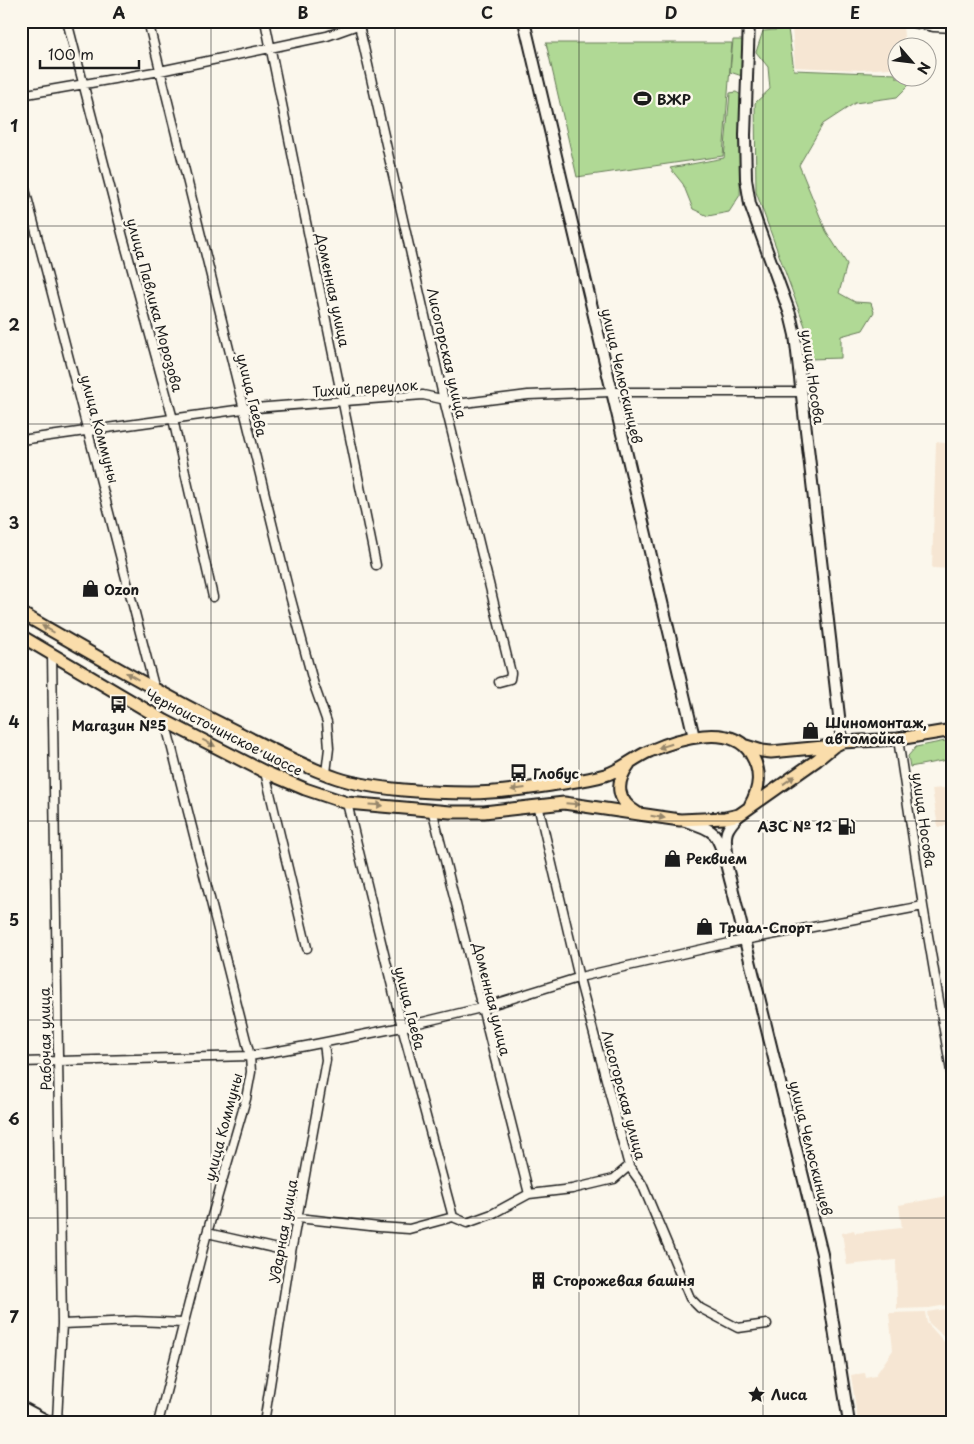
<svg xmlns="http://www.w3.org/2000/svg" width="974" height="1444" font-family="'Playpen Sans',sans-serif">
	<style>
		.built { fill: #f6e6d3 }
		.green { fill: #b0d995; stroke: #667a58 }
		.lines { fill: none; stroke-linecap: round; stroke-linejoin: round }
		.street-casing { stroke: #1c1c1c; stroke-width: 11 }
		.secondary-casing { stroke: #1c1c1c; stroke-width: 14 }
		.primary-casing { stroke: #1c1c1c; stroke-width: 15 }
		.street { stroke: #fbf7ec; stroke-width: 8 }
		.secondary { stroke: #fbf7ec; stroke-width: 10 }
		.primary { stroke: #faddab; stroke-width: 11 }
		.tram { stroke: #1c1c1c; stroke-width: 1 }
		.oneway { fill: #96866b }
		.grid { fill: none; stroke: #1c1c1c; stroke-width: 1; stroke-opacity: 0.55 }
		.labels { text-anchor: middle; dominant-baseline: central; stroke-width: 5; stroke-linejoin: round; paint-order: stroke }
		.poi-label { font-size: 14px; font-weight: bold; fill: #1c1c1c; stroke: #fbf7ec; text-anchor: start }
		.street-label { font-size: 14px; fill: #1c1c1c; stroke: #fbf7ec }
		.neatline { fill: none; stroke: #1c1c1c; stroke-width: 2 }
		.grid-label { font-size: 16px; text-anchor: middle; font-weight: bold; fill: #1c1c1c }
	</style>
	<rect width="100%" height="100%" fill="#fbf7ec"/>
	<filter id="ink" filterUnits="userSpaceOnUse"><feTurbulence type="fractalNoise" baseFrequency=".02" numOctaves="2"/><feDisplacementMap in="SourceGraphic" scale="10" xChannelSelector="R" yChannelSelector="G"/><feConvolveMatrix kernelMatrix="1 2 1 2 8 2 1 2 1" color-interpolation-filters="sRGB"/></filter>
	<g filter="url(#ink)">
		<path class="built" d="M850,24L903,25L904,37L902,43L904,47L896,48V72L890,68L860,70L795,67L792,28Z
			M936,442L953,444V569L932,568Z
			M953,787V824L938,827L932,789Z
			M953,1195V1304L929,1308L897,1309L896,1260L847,1265L842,1233L854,1230L855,1233L902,1228L899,1205Z
			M953,1308V1338L949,1341L929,1323L927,1312Z
			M925,1312L927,1323L949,1347L953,1344V1423H858L851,1375L865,1373L866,1378L875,1376L893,1350L889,1313Z"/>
		<path class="green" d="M788,29L794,70L896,74V78H916L897,97L855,103L823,124L799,165L826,231L847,264L839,293L855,302L871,303L874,312L863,330L841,336V358L810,359L806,329L756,192L755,103L770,89L768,67L756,52L763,31Z
			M733,40H743L742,76L730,72Z
			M546,43H732L723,156L577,177Z
			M736,92L743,96L740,195L729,212L708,216L693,209L683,184L670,168L724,158L730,93Z
			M945,741L953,743V780L950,781L947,760L910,767L908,756L916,747Z"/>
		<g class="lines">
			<defs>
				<path id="street" d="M67,21L123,237L173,419L213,597
					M148,21L289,592L314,685L327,722L329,748L326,773
					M265,21L376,565
					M358,21L444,400L511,673L510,679L499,682
					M644,21V22
					M905,21L934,27L953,28
					M749,24L804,21
					M21,95L160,71L327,36L369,21
					M21,174L155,690
					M21,440L243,409L423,395L455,402L464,403L528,395L612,392H802
					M52,654L62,1324L57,1420L55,1423
					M898,739L923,906L953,1083
					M265,772L307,948
					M347,803L402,1027L453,1217
					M538,805L579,978L629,1166L642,1184L690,1298L700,1308L738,1328L767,1324
					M432,809L529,1194
					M21,1062L250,1056L306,1046L402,1027L481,1008L584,976L734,942L923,906
					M298,1218L379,1227L409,1229L453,1217L467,1223L492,1214L529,1194L572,1189L614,1179L629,1166
					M207,1233L291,1252
					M62,1324L135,1321L183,1323
					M158,1423L207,1233L246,1099L251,1072L250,1056L165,721
					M264,1423L291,1252L326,1060L324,1043"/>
				<path id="secondary" d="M524,21L694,737
					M749,21L745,135L746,179L750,204L790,314L795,335L842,742
					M685,821C695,824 707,827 714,834C723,845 727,869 731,883L822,1254L849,1423
					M727,852C724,833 726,829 739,815
					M21,1407L51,1423"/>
				<path id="primary" d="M21,613C92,654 163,695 237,732C269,748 302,766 337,778C374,790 432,793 471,793C498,793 525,789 551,785C569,782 588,780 605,775C620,771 635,757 650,751C677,739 732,722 751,754C762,772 760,788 750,806
					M21,636L165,721L265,772L305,789L347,803L450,812H484L564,803L680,820L725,818L739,815L817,760L834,746
					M746,746L762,751L771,752L834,746L842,742L898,739L953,730
					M629,764C615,783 616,800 637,813"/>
			</defs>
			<use href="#street" class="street-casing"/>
			<use href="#secondary" class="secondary-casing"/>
			<use href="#primary" class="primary-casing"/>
			<use href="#street" class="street"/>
			<use href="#secondary" class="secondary"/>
			<use href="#primary" class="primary"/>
			<path class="tram" d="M21,1414L37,1423"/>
		</g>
		<defs><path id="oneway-solid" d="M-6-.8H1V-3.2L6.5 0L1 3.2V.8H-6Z" transform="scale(1.25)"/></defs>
		<g class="oneway">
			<use href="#oneway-solid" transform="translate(48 629) rotate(-150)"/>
			<use href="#oneway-solid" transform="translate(132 676) rotate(-150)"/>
			<use href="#oneway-solid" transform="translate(209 743) rotate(27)"/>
			<use href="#oneway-solid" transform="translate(665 746) rotate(163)"/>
			<use href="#oneway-solid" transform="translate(789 780) rotate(-36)"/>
			<use href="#oneway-solid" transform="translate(518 789) rotate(173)"/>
			<use href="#oneway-solid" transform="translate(573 804) rotate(5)"/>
			<use href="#oneway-solid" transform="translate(376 805) rotate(4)"/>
			<use href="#oneway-solid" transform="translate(658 817) rotate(9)"/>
		</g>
	</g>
	<path class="grid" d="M211,21V1423M395,21V1423M579,21V1423M763,21V1423M21,226H953M21,424H953M21,623H953M21,821H953M21,1020H953M21,1218H953"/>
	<defs>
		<symbol id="stadium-bare" viewBox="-9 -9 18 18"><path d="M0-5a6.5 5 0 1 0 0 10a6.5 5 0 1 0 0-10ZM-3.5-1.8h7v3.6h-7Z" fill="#1c1c1c" stroke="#fbf7ec" stroke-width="2.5" paint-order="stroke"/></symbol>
		<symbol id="shop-bare" viewBox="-9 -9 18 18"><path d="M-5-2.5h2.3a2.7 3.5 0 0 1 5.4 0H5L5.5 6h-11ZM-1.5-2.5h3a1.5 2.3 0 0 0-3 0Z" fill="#1c1c1c" stroke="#fbf7ec" stroke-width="2.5" paint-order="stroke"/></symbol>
		<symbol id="bus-bare" viewBox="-9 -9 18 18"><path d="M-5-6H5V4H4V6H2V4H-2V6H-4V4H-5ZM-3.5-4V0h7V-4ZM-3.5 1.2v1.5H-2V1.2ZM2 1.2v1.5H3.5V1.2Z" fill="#1c1c1c" stroke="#fbf7ec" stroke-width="2.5" paint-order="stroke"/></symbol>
		<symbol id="fuel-bare" viewBox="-9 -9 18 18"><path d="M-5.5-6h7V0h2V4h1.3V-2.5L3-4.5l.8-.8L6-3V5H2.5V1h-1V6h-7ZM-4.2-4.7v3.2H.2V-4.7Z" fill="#1c1c1c" stroke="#fbf7ec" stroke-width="2.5" paint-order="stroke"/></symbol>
		<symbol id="building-bare" viewBox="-9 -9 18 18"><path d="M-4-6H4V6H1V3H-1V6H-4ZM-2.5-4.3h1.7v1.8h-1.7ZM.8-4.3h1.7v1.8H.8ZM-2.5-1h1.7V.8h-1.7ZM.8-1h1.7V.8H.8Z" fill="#1c1c1c" stroke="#fbf7ec" stroke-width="2.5" paint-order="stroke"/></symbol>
		<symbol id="sight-bare" viewBox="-9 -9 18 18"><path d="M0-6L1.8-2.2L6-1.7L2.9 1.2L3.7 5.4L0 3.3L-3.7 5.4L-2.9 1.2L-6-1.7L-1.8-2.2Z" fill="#1c1c1c" stroke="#fbf7ec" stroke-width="2.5" paint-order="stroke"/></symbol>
	</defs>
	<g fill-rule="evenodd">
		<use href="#stadium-bare" x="630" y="86" width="25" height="25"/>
		<use href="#shop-bare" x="78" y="576" width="25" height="25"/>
		<use href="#bus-bare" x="106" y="692" width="25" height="25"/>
		<use href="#shop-bare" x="798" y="718" width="25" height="25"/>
		<use href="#bus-bare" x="506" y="760" width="25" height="25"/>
		<use href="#fuel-bare" x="834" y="814" width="25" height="25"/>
		<use href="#shop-bare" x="660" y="846" width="25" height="25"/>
		<use href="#shop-bare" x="692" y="914" width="25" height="25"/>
		<use href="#building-bare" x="526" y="1268" width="25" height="25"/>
		<use href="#sight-bare" x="744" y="1382" width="25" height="25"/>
	</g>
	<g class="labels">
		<g class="poi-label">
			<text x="657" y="99">ВЖР</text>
			<text x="104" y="589">Ozon</text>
			<text x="825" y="722">Шиномонтаж,<tspan x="825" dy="16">автомойка</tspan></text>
			<text x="119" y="725" text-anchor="middle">Магазин №5</text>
			<text x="533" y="773">Глобус</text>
			<text x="832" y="826" text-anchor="end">АЗС № 12</text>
			<text x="686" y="858">Реквием</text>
			<text x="719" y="927">Триал-Спорт</text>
			<text x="553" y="1280">Сторожевая башня</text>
			<text x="771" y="1394">Лиса</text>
		</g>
		<g class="street-label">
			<text transform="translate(333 290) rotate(78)">Доменная улица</text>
			<text transform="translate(155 305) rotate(75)">улица Павлика Морозова</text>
			<text transform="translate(447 353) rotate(77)">Лисогорская улица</text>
			<text transform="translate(622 376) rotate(77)">улица Челюскинцев</text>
			<text transform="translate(813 377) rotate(82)">улица Носова</text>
			<text transform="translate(365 388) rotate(-4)">Тихий переулок</text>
			<text transform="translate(252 395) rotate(76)">улица Гаева</text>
			<text transform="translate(100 429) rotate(75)">улица Коммуны</text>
			<text transform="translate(224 732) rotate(27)">Черноисточинское шоссе</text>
			<text transform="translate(924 820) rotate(82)">улица Носова</text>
			<text transform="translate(492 999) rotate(76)">Доменная улица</text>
			<text transform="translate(410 1008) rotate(76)">улица Гаева</text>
			<text transform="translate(45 1039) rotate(-91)">Рабочая улица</text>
			<text transform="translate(624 1095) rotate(75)">Лисогорская улица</text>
			<text transform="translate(223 1127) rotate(-75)">улица Коммуны</text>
			<text transform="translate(811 1148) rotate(76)">улица Челюскинцев</text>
			<text transform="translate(283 1231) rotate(-80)">Ударная улица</text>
		</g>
	</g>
	<rect width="974" height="1444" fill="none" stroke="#fbf7ec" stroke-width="55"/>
	<g transform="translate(912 62) rotate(118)"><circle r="24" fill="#fbf7ec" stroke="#a29f99"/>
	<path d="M0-4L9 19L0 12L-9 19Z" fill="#1c1c1c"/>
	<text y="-8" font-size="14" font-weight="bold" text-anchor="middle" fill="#1c1c1c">N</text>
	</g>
	<path d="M40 60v8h99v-8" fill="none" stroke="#1c1c1c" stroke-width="2.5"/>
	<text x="48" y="60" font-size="15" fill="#1c1c1c" stroke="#fbf7ec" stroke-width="4" paint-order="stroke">100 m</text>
	<rect x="28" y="28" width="918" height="1388" class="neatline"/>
	<g class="grid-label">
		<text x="119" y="19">A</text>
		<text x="303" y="19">B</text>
		<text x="487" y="19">C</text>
		<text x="671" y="19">D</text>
		<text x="855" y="19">E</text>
		<text x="14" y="132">1</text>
		<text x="14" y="331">2</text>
		<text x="14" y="529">3</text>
		<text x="14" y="728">4</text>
		<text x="14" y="926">5</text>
		<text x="14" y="1125">6</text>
		<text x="14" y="1323">7</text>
	</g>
</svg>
